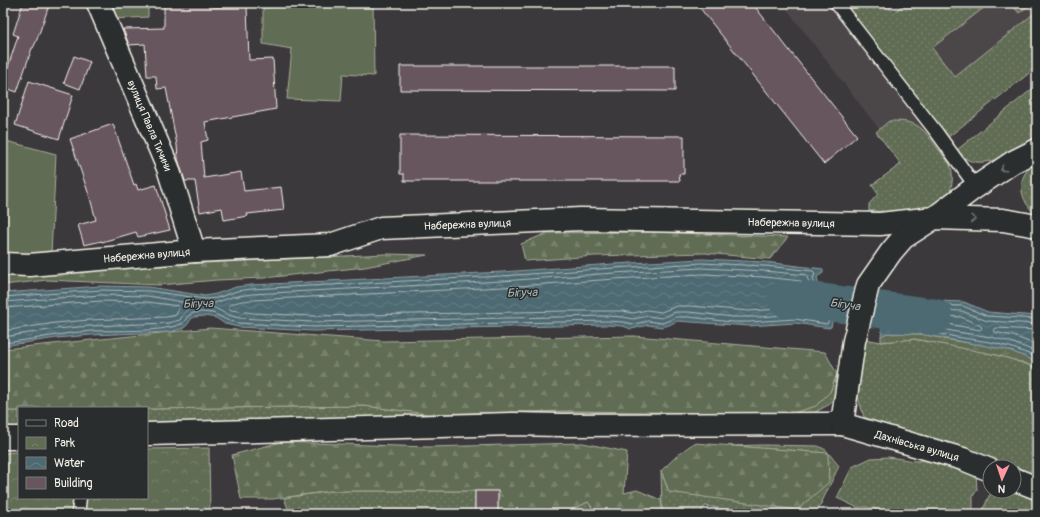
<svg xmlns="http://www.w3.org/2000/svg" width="1040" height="517" font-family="Pangolin,sans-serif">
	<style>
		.built { fill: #4c4649 }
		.grass { fill: url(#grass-dots); stroke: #aaae9e }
		.forest { fill: url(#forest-firs); stroke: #aaae9e }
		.wetland { fill: url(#wetland-marsh); stroke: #aaae9e }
		.park { fill: url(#park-crowns); stroke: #aaae9e }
		.garden { fill: #606c53; stroke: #aaae9e }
		.water { fill: url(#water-waves); stroke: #909fa1 }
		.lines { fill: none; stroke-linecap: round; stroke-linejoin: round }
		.shore { stroke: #b1bbb9; stroke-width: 1 }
		.river { stroke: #4d6972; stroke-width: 37 }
		.building { fill: #67565e; stroke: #f4f1e8 }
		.service-casing { stroke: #f4f1e8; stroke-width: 15 }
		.minor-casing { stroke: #f4f1e8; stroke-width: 25 }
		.tertiary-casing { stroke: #f4f1e8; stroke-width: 25 }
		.service { stroke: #2a2d2e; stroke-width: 12 }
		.minor { stroke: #2a2d2e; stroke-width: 22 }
		.tertiary { stroke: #2a2d2e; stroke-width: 22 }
		.oneway { stroke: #71726f }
		.labels { text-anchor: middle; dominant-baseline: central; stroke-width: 3; stroke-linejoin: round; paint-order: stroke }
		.street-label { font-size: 11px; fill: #f4f1e8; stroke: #2a2d2e }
		.water-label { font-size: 12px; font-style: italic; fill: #a9b4b3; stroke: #2a2d2e }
	</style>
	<defs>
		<pattern id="grass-dots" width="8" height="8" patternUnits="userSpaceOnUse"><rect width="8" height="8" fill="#606c53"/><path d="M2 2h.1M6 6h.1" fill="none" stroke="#77816c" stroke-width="1.8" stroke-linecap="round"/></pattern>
		<pattern id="forest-firs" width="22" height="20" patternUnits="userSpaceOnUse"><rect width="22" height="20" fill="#606c53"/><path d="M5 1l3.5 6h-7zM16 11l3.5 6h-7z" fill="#77816c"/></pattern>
		<pattern id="wetland-marsh" width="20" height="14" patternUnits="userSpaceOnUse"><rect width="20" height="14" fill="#606c53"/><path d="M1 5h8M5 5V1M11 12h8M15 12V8" fill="none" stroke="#77816c"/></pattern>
		<pattern id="park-crowns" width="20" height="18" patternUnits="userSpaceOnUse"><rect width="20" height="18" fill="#606c53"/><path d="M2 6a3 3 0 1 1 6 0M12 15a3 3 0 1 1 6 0" fill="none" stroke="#77816c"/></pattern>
		<pattern id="water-waves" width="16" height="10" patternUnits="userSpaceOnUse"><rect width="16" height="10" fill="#4d6972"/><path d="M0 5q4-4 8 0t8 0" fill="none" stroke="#677f86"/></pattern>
	</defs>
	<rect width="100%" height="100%" fill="#3c393c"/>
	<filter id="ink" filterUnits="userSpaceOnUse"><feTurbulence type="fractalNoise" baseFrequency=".025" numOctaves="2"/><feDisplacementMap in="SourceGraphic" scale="8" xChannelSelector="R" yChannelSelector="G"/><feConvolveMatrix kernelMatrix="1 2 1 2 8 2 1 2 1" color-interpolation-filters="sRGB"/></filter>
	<g filter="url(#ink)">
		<path class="built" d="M782,3H1037V51L903,160Z"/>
		<path class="grass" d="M860,3H885L894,12L906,3H990L932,48L955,77L1037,11V67L947,138L849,11Z
			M1010,3H1032L1019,13Z
			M1037,85V142C1018,150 986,170 966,159C962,157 960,153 957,150Z
			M889,121C899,121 908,121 916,125C925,130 930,138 935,145C940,152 946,158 950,165C954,174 953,190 946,198C941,203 931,207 925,209C910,214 885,211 869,211V204L878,194L872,185L901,164L876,132Z
			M1037,163V215C1019,202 1014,174 1037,163Z
			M865,339L881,342L913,339L972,349L1008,358L1037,368V425L1033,435L1037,438V479L1014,470V467H1006L961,450L906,434L864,417L858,397Z
			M837,374V390L830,404L810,415L147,428V409L364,406L428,414L570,411L789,414L830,392Z
			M3,411H19V432H3Z
			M762,445L818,446L826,450L839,466L816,514H754L705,506L700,514H662L661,471L669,492L828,453L729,446Z
			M889,457L915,461L937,460L976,473L977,490L973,496V508L970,514H874L877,509L864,507L858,508L837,498L852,467L871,458Z
			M1014,489L1037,498V514H981L989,496L993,491H1014Z
			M331,491H475V514H290L284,498Z
			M588,502L592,507L593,514H567V512Z"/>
		<path class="forest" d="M649,232L788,237L770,259L705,253L595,256L525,261L521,244L547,233Z
			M385,254L427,255L365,267L264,278L217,280L159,285L47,280L3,285V271L124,267Z
			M210,328L384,341L634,336L825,352L837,374L830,392L816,406L790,414L570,411L428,414L364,406L147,409V408H19V411H3V349Z
			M281,442L428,447L583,443L627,452L624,493L637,490L661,500L662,509V514H592V507L588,502L567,512L498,511V491H331L273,499H241L232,455Z
			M694,443L828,453L829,482L797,510L669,492L661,471L680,453Z"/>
		<path class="wetland" d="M887,333L920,334L955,341L989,346L1009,350L1037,362V368L1027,364L997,355L915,339L881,342V336Z"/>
		<path class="park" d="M209,448L210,514H3V453L19,452V498H147V449Z"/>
		<path class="garden" d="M108,3H148V17L112,19Z
			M308,3H373L374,76L343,74L341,101L287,99L292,49L263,44V8L308,4Z
			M6,141L56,154L51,254H3V151Z"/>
		<path class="water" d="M702,259L765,262L823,269V273L817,277L818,283L836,291L834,313L831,327L829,328L795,323L749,326L677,321L669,325L662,327L648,325L636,328L631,329L623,326L607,325L313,331L238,327L225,324L216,318L205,316L194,317L191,319L188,324L184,328L169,332L91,335L57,338L3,346V293L101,286L149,287L205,296L216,294L236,287L251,285L502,272L613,264Z
			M887,294L909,296L938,301L964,302L988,312L1037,316V362L1009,350L920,334L887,333L881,336Z"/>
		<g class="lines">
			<path class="shore" d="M702,268L765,271L806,275C813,291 811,289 827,297L825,317L823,318L795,314L761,317H733L689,312H675L662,318L648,316L633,319L623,317L607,316L313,322L239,318L228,315L211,306L212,304L232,297L252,294L502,281L614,273Z
				M703,274L764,277L801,281L809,295L820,301V309L818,310L794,308L749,311L690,306H677L661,312L647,310L633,313L623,311H567L313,316L253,313L231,310L228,307C234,301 244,301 253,300L503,287L615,279Z
				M3,297L101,290L149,291L205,299L217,298L237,291L252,289L502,276L614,268L702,263L765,266L813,271L815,273L813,279C816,289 823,290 832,293C833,300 832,318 827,324L795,319L749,322H732L689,317H676L668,321L662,323L648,321L634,324L623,322L607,321L313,327L238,323L227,320L213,313L201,312L193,313L189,315L182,324C157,333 119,330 91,331C61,333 33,340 3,343
				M3,302L101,295L148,296L194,304L196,306L185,312L180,320L168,323L90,326L56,329L3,337
				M3,308L101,301L148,302L178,306L179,308L176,315L167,317L89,320L55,323L3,331
				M901,310L936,316L961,317L981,326L982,328L980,330L922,319L901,318L899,316Z
				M1037,319L987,316L963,306L937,305L908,300L892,299L890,300L886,327L888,329L920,330L956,337L990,342L1010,347L1037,357
				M1037,324L987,321L962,311L937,310L897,304L894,305L892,322L894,324L921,325L957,332L991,337L1011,342L1037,352
				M1037,330L996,328L994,330L995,332L1013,336L1037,345"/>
			<path class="river" d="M786,299L823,302L934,317"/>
		</g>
		<path class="building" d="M23,3H50L36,42L33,48H32L17,92L3,87V82L18,36L13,34Z
			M164,3H213V7L247,6L249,60L273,59L276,109L205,122L208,140L201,142L204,178L241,172L244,191L281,187L284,210L247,214L248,216L224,220L222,208L200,212L195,181H185L178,159L177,145L166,88L157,89L156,76H147L145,44L129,45L123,29L164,28Z
			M696,3H752L857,136L824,164Z
			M74,56L90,62L80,89L64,83Z
			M400,66H675V91L400,90Z
			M29,81L73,95L59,139L15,125Z
			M113,124L134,185L136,184L138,190L156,185L170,230L138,237L136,232L102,242V241L84,245L78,225L96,220L90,198L70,139Z
			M400,135L684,136V174H679L680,181H404V174H400Z
			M475,491H498V514H475Z"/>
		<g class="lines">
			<defs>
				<path id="service" d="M836,3L937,133L976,187
					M78,514L80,498"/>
				<g id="minor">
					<path id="s1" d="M98,3L168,168L194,251"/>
					<path id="s2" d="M3,264L29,265L194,251L330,245L381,228L581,219L880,224L934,218"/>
					<path d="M147,434L512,424L561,425L842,424"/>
					<path d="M3,438H19"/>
				</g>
				<path id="tertiary" d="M934,218L1003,220L1037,226
					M990,470L963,459L842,424L854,341L868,285L891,252L903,238L934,218L970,191L1013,162L1037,150
					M1014,479L1037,488"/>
			</defs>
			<use href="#service" class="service-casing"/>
			<use href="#minor" class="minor-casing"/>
			<use href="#tertiary" class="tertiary-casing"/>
			<use href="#service" class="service"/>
			<use href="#minor" class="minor"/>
			<use href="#tertiary" class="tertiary"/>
		</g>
		<defs><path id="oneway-chevron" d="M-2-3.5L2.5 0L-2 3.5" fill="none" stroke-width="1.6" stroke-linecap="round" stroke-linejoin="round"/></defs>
		<g class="oneway">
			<use href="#oneway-chevron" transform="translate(1003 169) rotate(146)"/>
			<use href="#oneway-chevron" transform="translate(973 219) rotate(2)"/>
		</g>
	</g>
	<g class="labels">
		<g class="street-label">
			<text stroke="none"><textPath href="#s1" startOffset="133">вулиця Павла Тичини</textPath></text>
			<text stroke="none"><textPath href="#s2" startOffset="792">Набережна вулиця</textPath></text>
			<text stroke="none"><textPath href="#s2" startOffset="468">Набережна вулиця</textPath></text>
			<text stroke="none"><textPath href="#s2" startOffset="144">Набережна вулиця</textPath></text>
			<text transform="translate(917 446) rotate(16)">Дахнівська вулиця</text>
		</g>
		<g class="water-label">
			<text transform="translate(522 293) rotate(-2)">Бігуча</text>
			<text transform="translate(198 304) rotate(-2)">Бігуча</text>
			<text transform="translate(845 305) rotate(8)">Бігуча</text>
		</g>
	</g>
	<rect width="1040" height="517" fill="none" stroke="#2a2d2e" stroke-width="16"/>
	<rect x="8" y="8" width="1024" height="501" fill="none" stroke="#f4f1e8" stroke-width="1.5" filter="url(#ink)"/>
	<rect x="18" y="407" width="130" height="92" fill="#2a2d2e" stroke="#7b7b78"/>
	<rect x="26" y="420" width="20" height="6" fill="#2a2d2e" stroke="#7b7b78"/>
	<text x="54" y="427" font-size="12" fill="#f4f1e8">Road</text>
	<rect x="26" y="437" width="20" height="12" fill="url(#park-crowns)" stroke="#7b7b78"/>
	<text x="54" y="447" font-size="12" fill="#f4f1e8">Park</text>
	<rect x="26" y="457" width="20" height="12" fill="url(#water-waves)" stroke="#7b7b78"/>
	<text x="54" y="467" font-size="12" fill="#f4f1e8">Water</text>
	<rect x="26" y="477" width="20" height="12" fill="#67565e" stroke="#7b7b78"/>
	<text x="54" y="487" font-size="12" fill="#f4f1e8">Building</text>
	<g transform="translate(1002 479) rotate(183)"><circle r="19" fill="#2a2d2e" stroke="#7b7b78"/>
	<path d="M0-3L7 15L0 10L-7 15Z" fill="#ff9aa2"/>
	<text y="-6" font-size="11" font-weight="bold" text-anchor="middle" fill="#f4f1e8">N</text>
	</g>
</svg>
